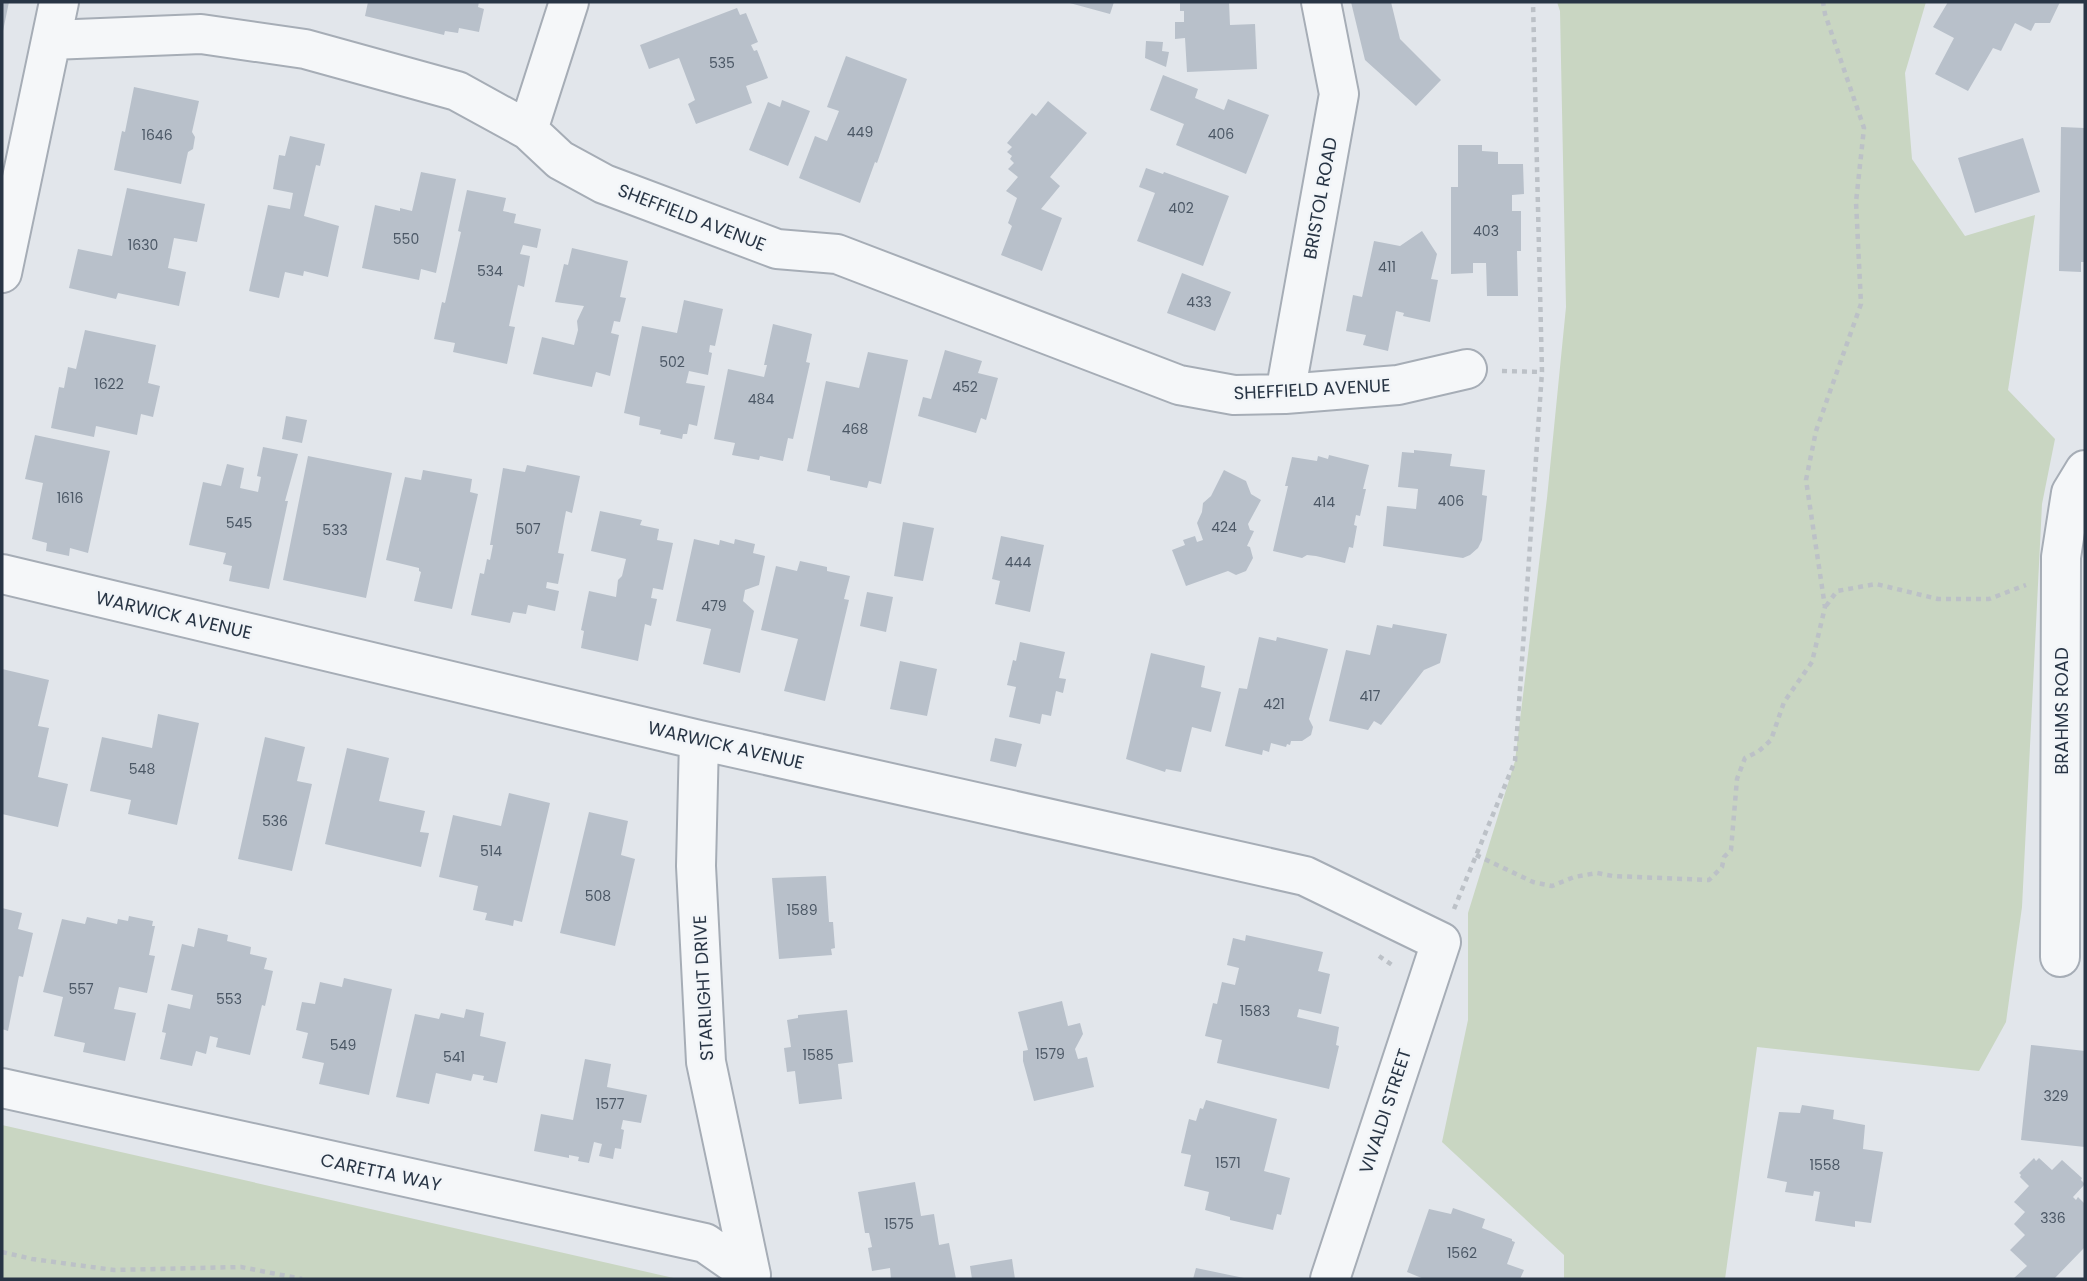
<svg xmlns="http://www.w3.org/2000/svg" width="2087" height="1281" font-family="Poppins,sans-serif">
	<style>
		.green { fill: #c9d6c2 }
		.building { fill: #b8c0ca }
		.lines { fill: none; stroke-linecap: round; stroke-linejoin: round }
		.minor-casing { stroke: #a6adb6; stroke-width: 42 }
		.path { stroke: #bcc1c7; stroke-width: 4.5; stroke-dasharray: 5 5; stroke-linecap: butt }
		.minor { stroke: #f5f7f9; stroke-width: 38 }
		.labels { text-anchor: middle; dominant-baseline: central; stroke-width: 5; stroke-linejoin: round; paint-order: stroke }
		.number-label { font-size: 14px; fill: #4c5866 }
		.street-label { font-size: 18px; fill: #283545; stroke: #f2f5f8 }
	</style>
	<rect width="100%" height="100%" fill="#e2e6eb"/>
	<path class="green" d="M1557,2H1926L1905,73L1912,159L1965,236L2035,215L2008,390L2055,439L2042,504L2022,907L2006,1022L1979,1071L1757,1047L1725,1279H1564V1255L1442,1142L1468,1020V913L1515,761L1547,498L1566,307L1560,11Z
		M2,1125L678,1279H2Z"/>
	<path class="building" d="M2,2H9L3,31H2Z
		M368,2H479L478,7L484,9L479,32L459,28L458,33L445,31L444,35L365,16Z
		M1066,2H1114L1110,14Z
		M1180,2H1229L1230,25L1255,24L1257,69L1187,72L1185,38L1175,39V22H1184V11H1180Z
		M1351,2H1391L1400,39L1441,80L1416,106L1365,60Z
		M1948,2H2060L2050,23H2035L2031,31L2015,23L2001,51L1993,48L1968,91L1935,74L1954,38L1933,27Z
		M737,8L740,15L746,13L758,42L751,45L754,51L757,50L768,78L746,86L752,103L696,124L688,104L695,100L679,58L649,69L640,45Z
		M1146,41L1163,42L1162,51L1169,52L1166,67L1145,58Z
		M846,56L907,79L877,163L875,162L860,203L799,178L815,136L827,141L839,111L827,107Z
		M1163,75L1198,89L1195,98L1224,110L1228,99L1269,115L1246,174L1176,145L1184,124L1150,110Z
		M134,87L199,101L192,132L195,137L193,149L188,152L181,184L114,170L122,131L125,132Z
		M782,100L810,111L788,166L749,150L768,102L780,107Z
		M1048,101L1087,133L1050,177L1060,186L1041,209L1062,218L1042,271L1001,255L1012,226L1008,223L1017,198L1006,191L1018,177L1008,169L1014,163L1010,159L1012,156L1007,152L1012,147L1007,143L1032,113L1036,116Z
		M2061,127L2085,128V262H2081V272L2059,271Z
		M290,136L325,144L320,166L316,165L304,216L339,226L328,277L304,271L303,276L285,272L279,298L249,291L268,205L290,209L293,193L273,189L279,155L285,156Z
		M2023,138L2040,192L1975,213L1958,158Z
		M1458,145H1482V151L1498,152V164H1523L1524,194L1512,195V211H1521V251H1517L1518,296H1487L1486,263H1473V273L1451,274V187H1458Z
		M1146,168L1163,174L1164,172L1229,196L1203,266L1137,241L1155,193L1139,187Z
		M421,172L456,179L436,273L421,269L419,280L362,268L375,205L400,211V208L412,211Z
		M127,188L205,204L197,242L174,238L168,268L186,272L179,306L118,293L116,299L69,288L78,249L112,256Z
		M467,190L506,198L503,211L516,214L514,223L541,229L537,248L523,245L520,254L530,256L524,287L518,285L509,326L515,327L507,364L453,352L455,343L434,339L442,302L445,303L461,232L458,231Z
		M1422,231L1437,254L1431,279L1438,280L1430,322L1403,316L1404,313L1396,311L1388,351L1363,345L1366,335L1346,331L1353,295L1362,297L1374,241L1400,246Z
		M572,248L628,261L620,297L626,298L620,322L614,321L611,333L619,335L610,376L596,372L592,387L533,374L542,337L574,345L578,330L577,321L584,306L555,302L564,264L568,265Z
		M1182,273L1231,292L1215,331L1167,313Z
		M684,300L723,309L715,346L710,345L709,352L712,353L708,375L689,371L686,383L705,386L697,426L689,424L687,434H683L682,439L660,434L661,430L639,425L640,417L624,413L642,326L677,333Z
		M773,324L812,334L806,362L810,363L793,439L788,438L783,461L760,456L759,460L732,455L735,443L714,439L728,369L764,377L767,365H764Z
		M85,330L156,345L148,383L160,386L153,417L141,414L137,435L96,426L94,437L51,428L59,387L64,388L68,367L76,369Z
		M945,350L982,361L978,373L998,378L986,420L981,418L976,433L918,416L923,397L931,399Z
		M868,352L908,360L881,484L869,481L867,488L830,480V476L807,471L826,381L859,388Z
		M286,416L307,420L302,443L282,439Z
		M35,435L110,451L88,553L70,548L69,556L46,551L47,543L32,539L43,483L25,479Z
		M263,447L298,454L285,501H288L269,589L229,581L232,566L223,564L226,553L189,545L203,482L221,486L227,464L244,468L240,488L258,492L261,477L257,476Z
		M1414,450L1452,454L1450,466L1485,470L1482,495L1487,496L1482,540L1478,548L1470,555L1463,558L1383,546L1387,506L1416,509L1418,489L1398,487L1402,452L1414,453Z
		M1329,455L1369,465L1363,489H1366L1360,516L1356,515L1354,525L1357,526L1353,548L1349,547L1345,563L1316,556L1307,555L1302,558L1273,551L1288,486H1285L1292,457L1317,461L1318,456L1328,459Z
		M308,456L392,473L366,598L283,580Z
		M527,465L580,476L572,513L566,511L558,553L564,554L558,584L547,582L546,588L559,591L555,611L528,605L526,614L513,612L510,623L471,615L480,573L484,574L487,559L490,560L493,545H490L503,468L525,472Z
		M423,470L472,479L470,492L478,494L452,609L414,601L421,572L419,571V568L386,560L405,477L421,480Z
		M1224,470L1246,481L1251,494L1261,500L1248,524L1250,530L1254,531L1247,546L1250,547L1253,558L1246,571L1236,575L1228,571L1186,586L1172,550L1185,545L1183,540L1195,536L1197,542L1203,540L1197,523L1202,512L1203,503L1211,496Z
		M600,511L642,520L640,525L659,529L657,540L673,543L663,590L653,588L651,598L657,599L651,626L645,624L638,661L581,648L584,631L581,630L589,591L616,597L618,580L622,576L626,559L591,551Z
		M903,522L934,528L923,581L894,576Z
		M1001,536L1044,545L1030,612L995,604L1000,581L992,579Z
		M694,539L719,545L720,540L734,544L735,539L755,544L753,553L765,556L759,585L745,590L743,601L754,611L740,673L703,664L711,629L676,621Z
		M800,561L827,567V571L850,576L844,599L849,600L825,701L784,691L798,639L761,630L776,566L797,571Z
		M867,592L893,597L886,632L860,626Z
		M1393,624L1447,634L1440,663L1424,670L1381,725L1374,721L1368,730L1329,721L1346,650L1370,655L1377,625L1392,628Z
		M1259,637L1276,641L1277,637L1328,649L1309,719L1313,727L1311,735L1302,741H1291L1290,745L1287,744L1286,747L1271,743L1269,752L1263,750L1262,755L1225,746L1239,688L1247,689Z
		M1020,642L1065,652L1059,678L1066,679L1063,693L1056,691L1051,716L1042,714L1040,724L1009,717L1016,687L1007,685L1013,660L1016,661Z
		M1151,653L1205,666L1201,687L1221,692L1211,732L1192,727L1181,772L1166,769L1165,772L1126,759Z
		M900,661L937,669L927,716L890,709Z
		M2,669L49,680L38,726L49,728L38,777L68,784L58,827L2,814Z
		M158,714L199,723L177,825L128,814L131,800L90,791L102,737L152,748Z
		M265,737L305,747L297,781L312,784L292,871L238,859Z
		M995,738L1022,744L1016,767L990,761Z
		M347,748L389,758L379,801L425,811L420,832L429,833L421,867L325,844Z
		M509,793L550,803L522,922L514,920L513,926L485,920L487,913L473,910L478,886L439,877L453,815L501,826Z
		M589,812L628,821L621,855L635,859L615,946L560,933Z
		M826,876L829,922H833L835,948L831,949L832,955L779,959L772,878Z
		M2,908L22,913L18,929L33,933L23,977L19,976L8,1031L2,1029Z
		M129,916L153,921L152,926H155L149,955L155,956L147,993L119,987L114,1009L136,1013L125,1061L83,1052L85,1043L54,1036L63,997L43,992L62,919L85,924L87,917L117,924L118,919L128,921Z
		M198,928L228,935L227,941L251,947L250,954L267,958L264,969L273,971L265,1006L262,1005L250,1055L216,1047L218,1038L210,1036L206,1054L196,1051L192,1066L160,1059L166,1033L162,1032L168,1004L190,1009L193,995L171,990L182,944L194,947Z
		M1246,935L1323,952L1318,971L1330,974L1321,1014L1299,1009L1297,1017L1339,1027L1336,1045L1339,1046L1329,1089L1217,1063L1222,1040L1205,1036L1213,1003L1217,1004L1222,982L1235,985L1239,968L1227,965L1233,938L1245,941Z
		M344,978L392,989L369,1095L319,1084L324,1063L302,1058L308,1033L296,1030L302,1002L315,1004L320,982L342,987Z
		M1062,1001L1068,1026L1080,1023L1083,1034L1075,1049L1078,1059L1087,1057L1094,1087L1034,1101L1023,1061V1051L1028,1050L1018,1012Z
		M466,1009L484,1013L480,1036L506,1042L497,1083L483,1080L484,1076L473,1074L471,1081L436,1073L429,1104L396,1097L415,1014L439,1019L441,1013L464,1018Z
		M847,1010L853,1062L838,1064L842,1099L799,1104L795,1071L787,1072L784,1048L791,1047L787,1020L798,1018V1015Z
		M2031,1045L2085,1051V1147L2021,1140Z
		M585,1059L611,1064L607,1087L647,1095L641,1123L623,1120L621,1129L624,1130L621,1149L615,1148L613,1159L599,1156L602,1144L594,1142L589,1163L578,1161L579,1157L569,1155V1158L534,1151L541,1114L573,1120Z
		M1206,1100L1277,1119L1264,1171L1290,1178L1281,1215L1277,1214L1273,1230L1230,1220V1217L1205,1210L1209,1192L1184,1186L1191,1155L1181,1153L1189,1119L1196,1121L1200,1108L1203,1109Z
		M1802,1105L1834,1110L1833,1119L1865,1125L1863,1149L1883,1152L1871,1223L1855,1221V1227L1815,1221L1820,1192L1814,1191L1813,1196L1785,1192L1787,1182L1767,1178L1779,1112L1800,1113Z
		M2034,1158L2036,1161L2039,1158L2052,1170L2062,1160L2082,1178L2081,1180L2085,1184L2073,1197L2076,1200L2078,1197L2085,1204V1247L2054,1279H2013L2027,1266L2010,1250L2025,1235L2014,1224L2025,1212L2014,1202L2029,1186L2020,1177L2021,1175L2019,1173Z
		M915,1182L921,1216L934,1214L939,1245L949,1243L956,1279H891L890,1268L872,1271L868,1248L872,1247L869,1233H865L858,1192Z
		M1453,1208L1485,1219L1482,1228L1512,1239V1241L1515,1242L1507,1264L1524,1270L1520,1279H1424L1407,1272L1429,1209L1451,1214Z
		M1012,1259L1015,1279H972L970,1266Z
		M1196,1268L1244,1278V1279H1193Z"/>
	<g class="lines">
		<defs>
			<path id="minor" d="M51,40L201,34L305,49L457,91L528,130L560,160L604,184L777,249L837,254L1179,385L1234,395L1285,394L1398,385L1467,369
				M528,130L569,2
				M2,273L59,2
				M1285,394L1339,94L1321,2
				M2,574L699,740L1305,876L1441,942L1330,1279
				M699,740L696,866L706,1062L751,1275
				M2060,957L2061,557L2071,493L2085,470
				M2,1088L705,1243L751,1275"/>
		</defs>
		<use href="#minor" class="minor-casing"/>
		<path class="path" d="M1502,371L1542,372
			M1826,606L1837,591L1876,584L1938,599H1989L2026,585
			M1476,855L1533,882L1552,886L1574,877L1597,873L1613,876L1709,880L1722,867L1724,857L1731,850L1737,779L1745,758L1759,751L1771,740L1784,702L1812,662L1825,607L1806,480L1816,431L1861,304L1856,202L1864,128L1825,14L1823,2
			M1454,909L1515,761L1542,372L1533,2
			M1379,956L1395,967
			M2,1252L32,1259L114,1270L241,1267L302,1279"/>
		<use href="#minor" class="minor"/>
	</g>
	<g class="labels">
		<g class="number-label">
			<text x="722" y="63">535</text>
			<text x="860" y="132">449</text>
			<text x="1221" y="134">406</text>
			<text x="157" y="135">1646</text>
			<text x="1181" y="208">402</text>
			<text x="1486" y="231">403</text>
			<text x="406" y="239">550</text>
			<text x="143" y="245">1630</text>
			<text x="1387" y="267">411</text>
			<text x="490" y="271">534</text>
			<text x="1199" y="302">433</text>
			<text x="672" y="362">502</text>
			<text x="109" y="384">1622</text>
			<text x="965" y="387">452</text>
			<text x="761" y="399">484</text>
			<text x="855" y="429">468</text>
			<text x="70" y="498">1616</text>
			<text x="1451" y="501">406</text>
			<text x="1324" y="502">414</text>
			<text x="239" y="523">545</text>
			<text x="1224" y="527">424</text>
			<text x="528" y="529">507</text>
			<text x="335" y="530">533</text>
			<text x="1018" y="562">444</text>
			<text x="714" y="606">479</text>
			<text x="1370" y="696">417</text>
			<text x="1274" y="704">421</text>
			<text x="142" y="769">548</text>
			<text x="275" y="821">536</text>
			<text x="491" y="851">514</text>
			<text x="598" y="896">508</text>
			<text x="802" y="910">1589</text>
			<text x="81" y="989">557</text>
			<text x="229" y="999">553</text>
			<text x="1255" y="1011">1583</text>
			<text x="343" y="1045">549</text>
			<text x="1050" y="1054">1579</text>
			<text x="818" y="1055">1585</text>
			<text x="454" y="1057">541</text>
			<text x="2056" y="1096">329</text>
			<text x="610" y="1104">1577</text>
			<text x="1228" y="1163">1571</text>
			<text x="1825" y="1165">1558</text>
			<text x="2053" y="1218">336</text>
			<text x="899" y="1224">1575</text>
			<text x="1462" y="1253">1562</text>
		</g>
		<g class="street-label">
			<text transform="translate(1320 198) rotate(-80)">BRISTOL ROAD</text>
			<text transform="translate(692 217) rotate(21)">SHEFFIELD AVENUE</text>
			<text transform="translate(1312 389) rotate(-3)">SHEFFIELD AVENUE</text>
			<text transform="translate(174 615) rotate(13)">WARWICK AVENUE</text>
			<text transform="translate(2061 711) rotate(-90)">BRAHMS ROAD</text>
			<text transform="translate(726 745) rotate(13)">WARWICK AVENUE</text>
			<text transform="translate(703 988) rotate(-93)">STARLIGHT DRIVE</text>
			<text transform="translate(1385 1111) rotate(-72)">VIVALDI STREET</text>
			<text transform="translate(381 1172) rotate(12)">CARETTA WAY</text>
		</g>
	</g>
	<rect width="2087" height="1281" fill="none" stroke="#283545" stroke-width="7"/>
</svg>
